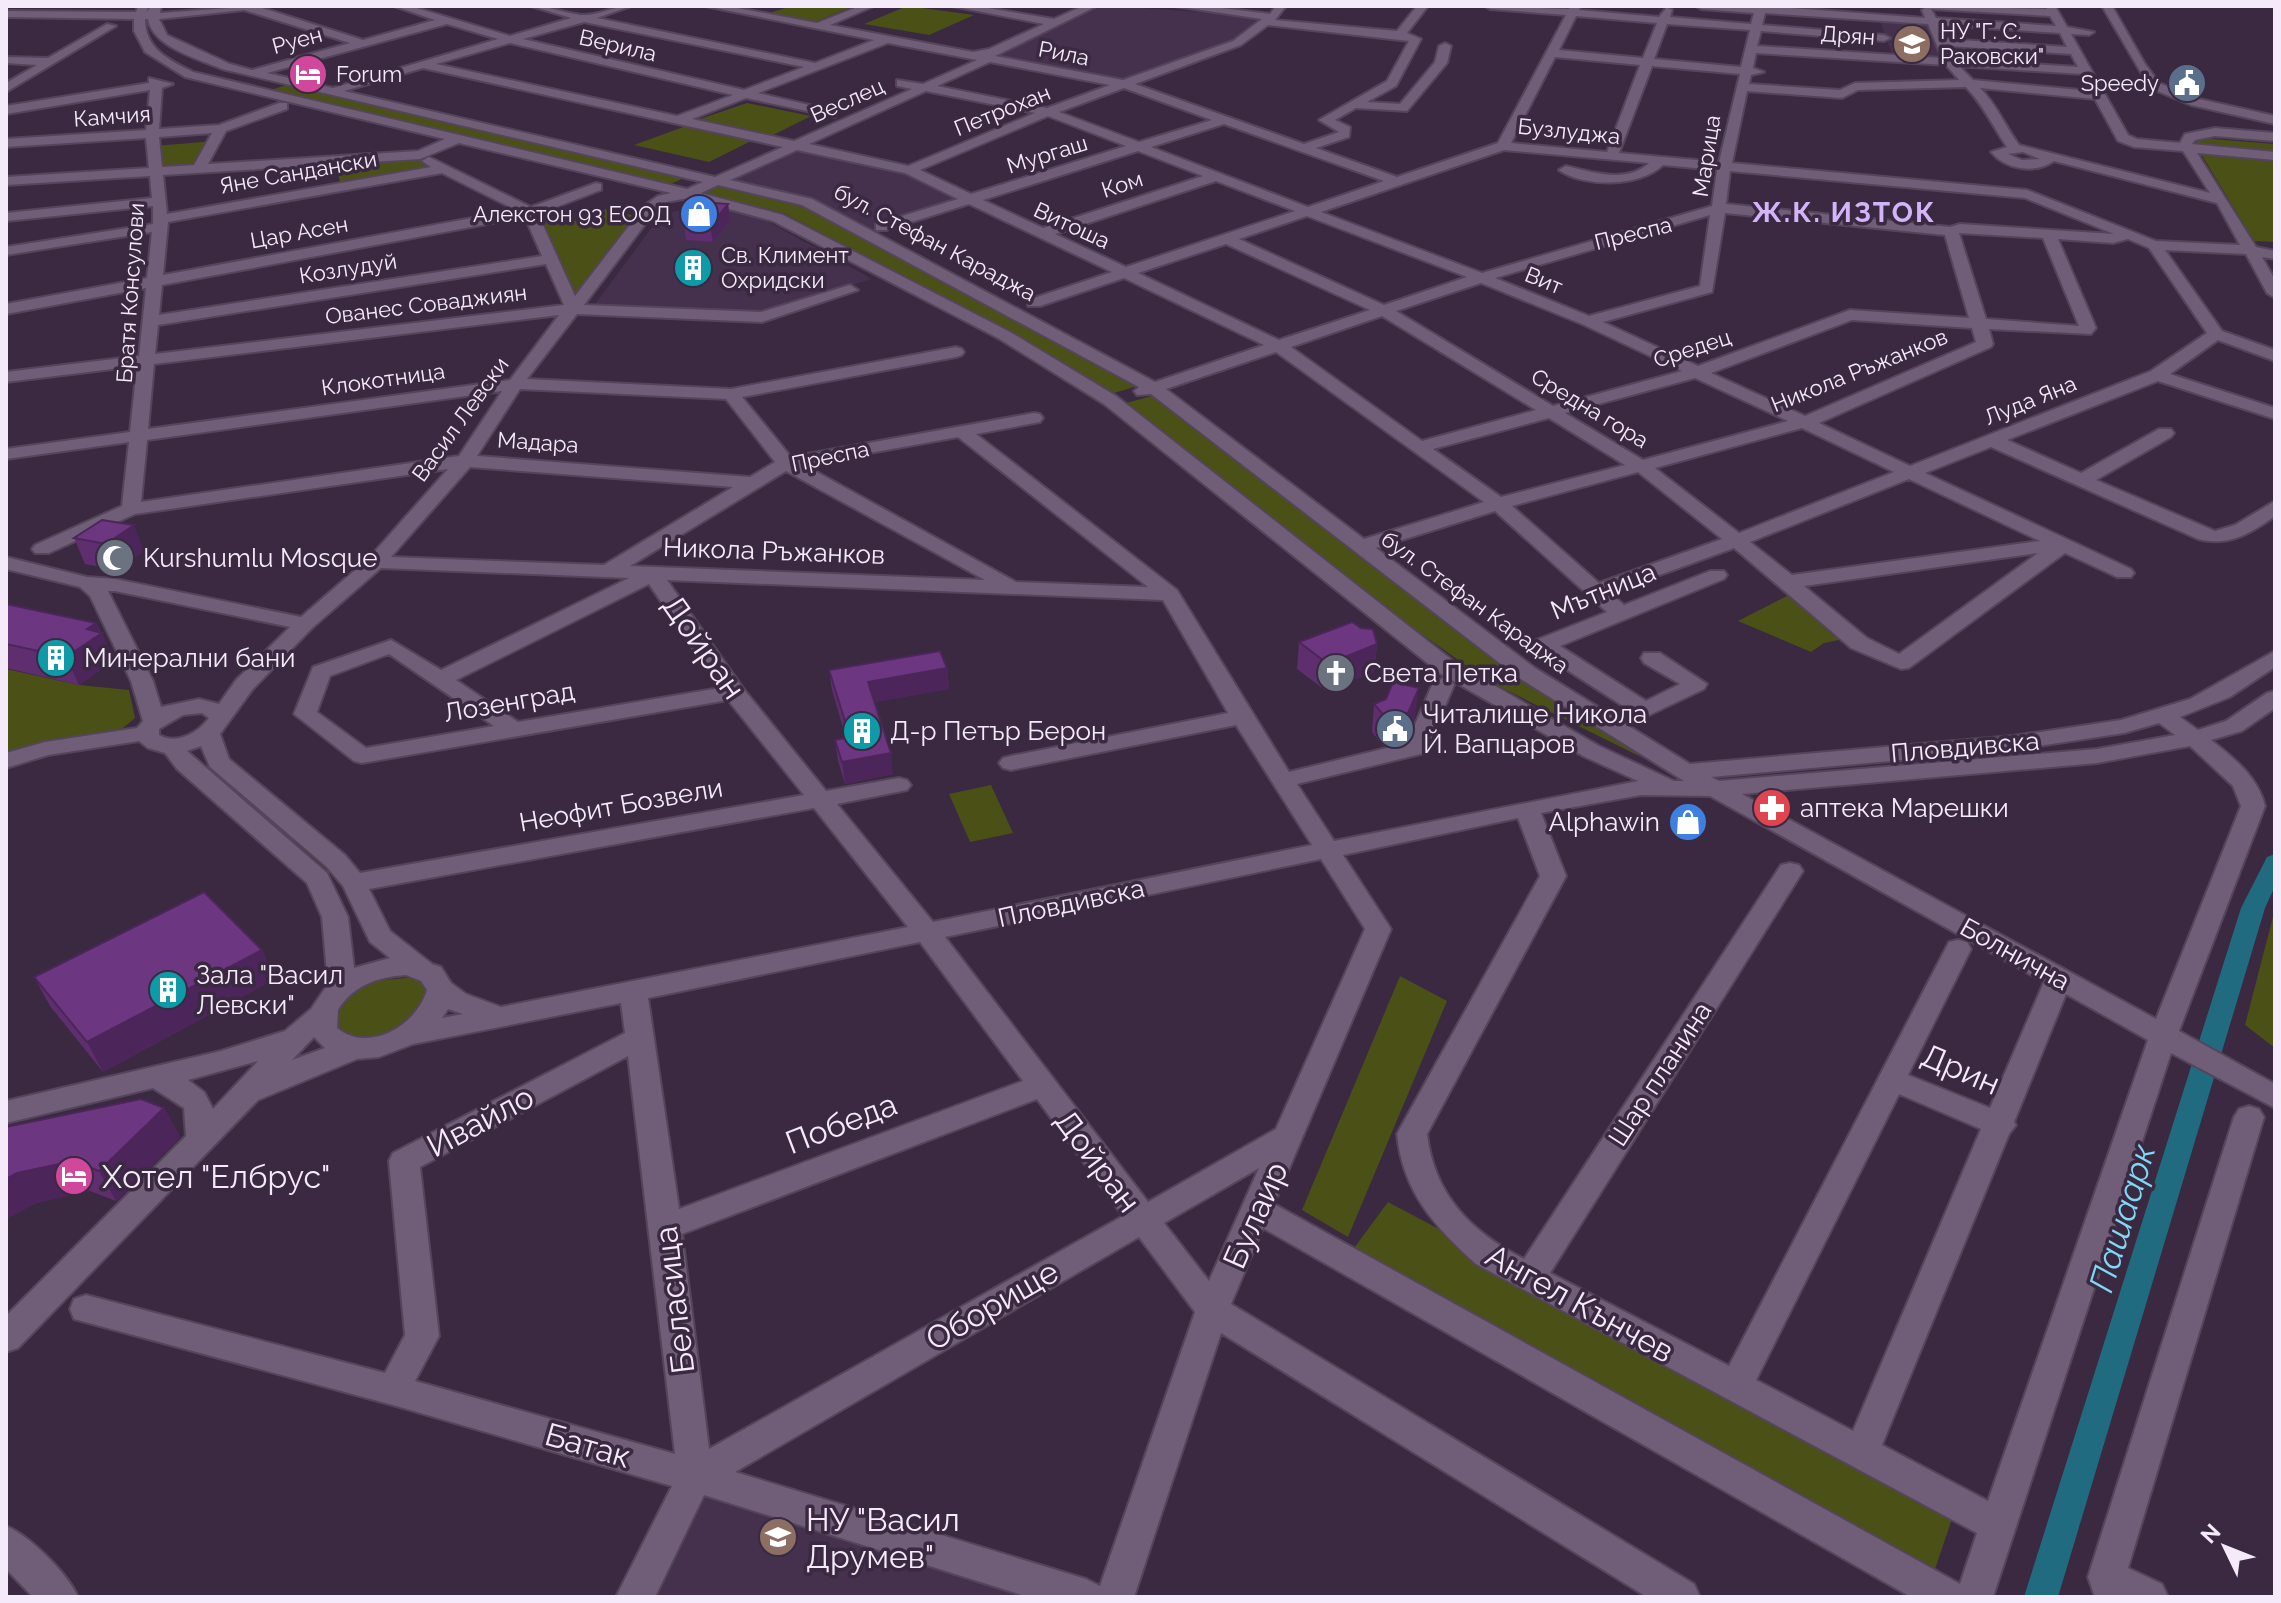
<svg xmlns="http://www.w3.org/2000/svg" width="2281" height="1603" font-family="Raleway,sans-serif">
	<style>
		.built { fill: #45304d }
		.green { fill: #4a5016 }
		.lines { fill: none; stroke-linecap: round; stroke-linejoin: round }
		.canal { fill: #216b80; fill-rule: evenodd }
		.minor-casing { stroke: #54455a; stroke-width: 4 }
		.minor { fill: #705d78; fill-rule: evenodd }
		.wall { fill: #5e2e6e }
		.shaded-wall { fill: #4c265a }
		.building { fill: #6d3680; stroke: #4c265a; stroke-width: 2 }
		.labels { text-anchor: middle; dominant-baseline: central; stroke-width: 7; stroke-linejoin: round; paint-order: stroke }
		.far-poi-label { font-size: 22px; fill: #f5eafa; stroke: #3a2941; text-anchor: start }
		.far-street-label { font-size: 22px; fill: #f5eafa; stroke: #3a2941 }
		.street-label { font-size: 26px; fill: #f5eafa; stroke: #3a2941 }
		.poi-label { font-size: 26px; fill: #f5eafa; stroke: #3a2941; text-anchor: start }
		.far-district-label { font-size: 28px; font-weight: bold; letter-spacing: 2px; fill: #d4b4f9; stroke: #3a2941 }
		.near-street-label { font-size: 32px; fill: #f5eafa; stroke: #3a2941 }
		.near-poi-label { font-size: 32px; fill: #f5eafa; stroke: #3a2941; text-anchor: start }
		.near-water-label { font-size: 34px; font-style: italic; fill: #7ed9f6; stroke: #3a2941 }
	</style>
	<rect width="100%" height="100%" fill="#3a2941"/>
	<path class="built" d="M1092,6H1114L1272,17L1237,43L1123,84L988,59Z
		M1880,21L1928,24L1943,60L1893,57Z
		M795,146L909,170L968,199L865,232L716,181Z
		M705,204L767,221L872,279L759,312L593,307L661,215Z
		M695,1476L1086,1597H635Z"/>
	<path class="green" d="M792,6H854L812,23L766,14Z
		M907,6L974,15L929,35L864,24Z
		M292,83L691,175L663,187L262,93Z
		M747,103L811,116L771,136L697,120Z
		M686,126L751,141L709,162L634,145Z
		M2200,138L2275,144V242L2254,241L2195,144Z
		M215,141L200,167L156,171L154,146Z
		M420,155L442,169L341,187L335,160Z
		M721,185L804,205L1141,385L1114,393L1025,341L784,213L702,193Z
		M604,209L641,217L573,309L530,212L577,221Z
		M1156,395L1511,669L1643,758L1486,680L1384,607L1126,403Z
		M1789,595L1839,640L1824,643L1811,652L1738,621Z
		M6,669L79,685L129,690L135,718L123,728L6,756Z
		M991,785L1013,833L970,842L949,794Z
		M2275,909V1048L2245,1025Z
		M1400,976L1447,1001L1348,1237L1302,1210Z
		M414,977L429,989L421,1014C394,1031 357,1053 331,1022L338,999L367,982Z
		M1388,1202L1957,1504L1929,1587L1346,1259Z"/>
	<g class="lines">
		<path class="canal" d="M2275,854V886L2265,908L2058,1597H2024L2241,908L2267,857Z"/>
		<defs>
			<path id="minor" d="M138,6H148L147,12L151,6H161L160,13L256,6L363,40L435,20L394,6H410L510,36L571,18L531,6C549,6 564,13 581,15C597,16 614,6 631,6L597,18L815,63L874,40L705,6H727L817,23L860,6H874L830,25L973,52L989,49L1044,24L952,6H976L1054,19L1083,6H1097L995,56L1123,80L1233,41L1262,19L1174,6H1206L1270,14L1276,6H1286L1275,20L1397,31L1417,6H1428L1407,33L1421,39L1396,86L1367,102L1400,104L1435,62L1439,46L1445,43L1451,46L1447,63L1407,111L1356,108L1335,120L1350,127L1349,137L1316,148L1397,177L1498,143L1566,15L1490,9L1485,6L1569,9L1571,6H1581L1579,10L1659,17L1667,7L1672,10L1670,17L1751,24L1754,13L1701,9L1696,6H1766L1925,18L1922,10L1928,6L2047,9L2045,6H2055L2067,27L2094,32L2089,35L2071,34L2128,135L2137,139L2180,143L2185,134L2215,128L2275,133V141L2215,136L2195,140L2192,144L2275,152V160L2197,153L2256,247L2275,251V259L2262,257L2275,280V298L2267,293L2246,254L2165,250L2222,331L2275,350V361L2218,340L2170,374L2275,408V419L2158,381L2007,440L2081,473L2159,429H2171L2174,433L2171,437L2096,480L2215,531L2235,525L2275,501V516C2251,533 2229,547 2198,539L1991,447L1925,473L2131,569L2134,573L2131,577H2117L2065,553L1909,668L1901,669L1851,648L1734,548L1610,593L1624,605L1710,571H1724L1727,575L1724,579L1560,646L1646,701L1680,684L1644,663L1641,658L1644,653H1660L1707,684L1704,689L1645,717L1637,715L1536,650L1533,645L1536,640L1607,612L1495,511L1376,548L1535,668L1690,764L2013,736L2121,720L2190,699L2275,651V667L2230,697L2180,717L2198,730L2226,721L2267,693L2275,691V708L2242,731L2211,740C2234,758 2258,777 2265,806L2179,1031L2275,1084V1108L2171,1053L1993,1597H1911L1263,1228L1231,1304L1694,1584L1700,1597H1647L1221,1333L1134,1597H1028L704,1495L655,1597H616L672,1486L393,1405L74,1319L70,1309L74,1299L86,1295L385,1373L405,1335L389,1161L393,1153L625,1033L621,1003L413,1044L379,1057L357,1059L258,1100L18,1348L6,1352V1316L186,1136L184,1108L153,1088L6,1123V1101L221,1051L285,1031L311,1009L328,984L322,917L307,883L177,769L165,753L148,748L139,741L48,755L6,768V753L45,742L137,728L143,721L131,681L90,596L80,587L6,569V557L87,577L115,579L301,617L369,558L448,469L135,514L49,553H35L32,549L35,545L122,506L129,442L6,459V449L130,432L137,366L6,382V372L139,356L146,288L6,314V304L147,278L152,232L6,255V247L153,224V206L6,221V213L152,198L150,176L6,185V177L149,168L146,138L6,147V139L146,130L150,90L6,114V106L149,83V78L173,84L162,88L159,129L219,125L279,103H287V109L226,131L208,164L418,151L445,139L185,77L145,52L134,31V19L6,17V11L136,12ZM1931,9L2050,16L2056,26L1936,18ZM244,10L350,43L252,70L230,64L167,35L159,19ZM1765,13L1928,24L1942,58L1757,46L1761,31L1884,41L1890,38L1884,35L1762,25ZM1576,16L1657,23L1643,58L1559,50ZM145,19H148C152,47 199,59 222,69L703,182L687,189L193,72C169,60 145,49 145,19ZM584,22L804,67L744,90L523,39ZM447,24L498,39L333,88L267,73ZM1667,24L1750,30L1741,67L1654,59ZM1268,25L1409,41L1387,81L1319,120L1339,132L1304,144L1135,84L1241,45ZM1939,25L2060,33L2067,47L1945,39ZM510,43L733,95L677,116L436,64ZM888,43L977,60L923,84L897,80V86L912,89L794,141L692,119L746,98L835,117V111L758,93ZM1948,46L2071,54L2078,67L1953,59ZM1756,53L1946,65L1959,80L1855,83L1840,90L1749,84L1751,75L1764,72L1753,68ZM1555,57L1640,65L1607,152L1511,143ZM990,62L1110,85L1047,108L937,86ZM1652,66L1740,74L1719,162L1619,153ZM1959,66L2082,74L2091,91L1973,80ZM423,68L783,147L715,177L344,91ZM1966,87C1984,106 1992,125 2007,147L1991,152C2006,170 2035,174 2054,161L2217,203L2240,245L2156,241L2027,190L1732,163L1747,91L1842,98L1858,90ZM1124,88L1212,120L1139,142L1059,112ZM1980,88L2095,99L2118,141L2134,147L2183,151L2210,193L2019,145C2005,126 1997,105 1980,88ZM926,91L1035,113L908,166L809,144ZM1048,116L1126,146L971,194L920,170ZM1224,124L1384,181L1308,207L1151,147ZM212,133L194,165L162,167L159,137ZM459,143L671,193L658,196L645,205L575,296L538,214L601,190V184L596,183L531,207L429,157L422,161L431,167L167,214L163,175L420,159ZM797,150L905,173L958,199L876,224V230H886L969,204L1112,272L1028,300V306H1040L1124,278L1264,345L1155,382L812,199L730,180ZM1504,150L1649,163C1627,184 1592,172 1566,166L1559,170C1585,188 1640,187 1663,165L1717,170L1712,206L1482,273L1321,212ZM1138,151L1203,176L1043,228L983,200ZM2023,152L2040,159L2022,160L2008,154ZM1730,171L2025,198L2114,234L1960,224L1950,227L1726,204ZM442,173L516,210L163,275L168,222ZM1216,181L1295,211L1126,267L1055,234ZM718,185L802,205L1139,387L1134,391L1137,395L1151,394L1519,678L1684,781H1674L1599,746L1457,664L1116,396L1010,332L783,215L701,193ZM688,198L773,221L998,338L1104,404L1441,674L1583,756L1638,781L1334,841L1297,784L1425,753L1454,685L1451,680L1443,678L1432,685L1407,743L1289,772L1177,590L976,434L1040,422L1043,418L1040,414L1034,413L791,457L742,397L956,357L962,355L964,352L962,349L956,347L731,389L527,379L577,314L762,322L858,290L850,285L761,312L584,305L655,211L667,202ZM1725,213L1945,235L1969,318L1850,310L1698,366L1603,322L1712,292ZM1710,215L1700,286L1589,316L1495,278ZM1307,216L1467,277L1384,305L1239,239ZM525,217L542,256L159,315L162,285ZM1959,233L2043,238L2079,326L1986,319ZM2058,239L2113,243L2128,239L2149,248L2207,333L2151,371L1910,466L1819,423L1991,347L1993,344L1989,329L2091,334L2096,328ZM1226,244L1370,310L1279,340L1138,273ZM546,264L564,305L155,354L158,325ZM1481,283L1582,324L1682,371L1553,406L1396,311ZM559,315L510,380L148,429L154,364ZM1382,316L1536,410L1422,441L1291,347ZM1852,320L1972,328L1976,342L1805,416L1711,373ZM1276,352L1484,502L1364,539L1166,389ZM1695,378L1788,421L1643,460L1565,413ZM520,389L726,399L775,462L750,477L477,456ZM502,391L459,456L141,502L147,440ZM1549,418L1625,465L1501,497L1433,449ZM1802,428L1894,472L1739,533L1655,468ZM958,437L1148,587L1016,582L804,465ZM470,467L733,487L604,565L391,557ZM786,471L985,580L630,566ZM1638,472L1722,539L1599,583L1512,506ZM1909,479L2040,541L1792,575L1750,542ZM2038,553L1899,654L1867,638L1804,586ZM381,568L629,578L441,670L391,640L313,667L294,714L354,761L362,763L728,700L804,795L360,873L345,855L229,759L220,734L252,690L312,628ZM667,580L1163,600L1228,713L1011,756L1003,758L999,763L1003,768L1011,770L1236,725L1312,845L933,922L837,804L907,790L911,785L907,780L899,778L826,791L742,687ZM649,584L720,688L518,722L456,680ZM108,591H115L290,627L236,680L219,704L199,699L161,707L153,681ZM389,654L494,726L366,748L317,712L330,676ZM202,713L209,718C198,733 177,745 159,735V729L183,715ZM2159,723L2175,735L2097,749L1719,781L1711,777L2013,750L2124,733ZM201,746L210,767L327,867L343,886L370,942L390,958L354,968L348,917L327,873L187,751ZM2190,746L2233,786L2241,806L2156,1019L1742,794L2097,763ZM1641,795L1710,796L2044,982L1990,1108L1908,1075L1971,949L1967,942L1958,940L1949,942L1729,1366L1550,1273L1803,871L1799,865L1790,863L1781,865L1524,1259C1471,1232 1434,1195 1427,1134L1566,876L1541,813ZM814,808L908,927L501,1007L466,994L451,983L441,967L432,964L390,931L369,889ZM1518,818L1540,876L1397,1134C1403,1192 1434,1226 1476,1264L1977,1533L1960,1584L1274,1204L1391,929L1343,855ZM1321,859L1365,929L1276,1129L1148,1202L945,937ZM920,942L1023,1081L679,1209L648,998ZM406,975L421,981L427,990C417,1025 369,1054 337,1028L338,1010C353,985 378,977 406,975ZM2066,994L2148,1040L1988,1501L1882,1445L2009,1134L2016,1125L2014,1122ZM448,1009L463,1014L442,1018ZM314,1037L325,1048L292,1060ZM628,1056L675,1454L415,1381L439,1336L420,1167ZM258,1061L213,1109L204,1092L188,1080ZM1899,1094L1981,1129L1853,1431L1756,1380ZM1037,1099L1123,1216L709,1449L682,1234ZM1259,1168L1209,1281L1164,1223ZM1139,1237L1195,1312L1100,1586L1086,1579L735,1472Z
				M2102,6H2112L2145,64L2159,83L2199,99L2275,116V124L2191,105L2150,88Z
				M107,24L116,26L6,92V83L37,65L6,63V57L48,58Z
				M2249,1106L2259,1109L2264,1117L2128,1568L2162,1584L2168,1597H2095L2088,1577L2234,1117L2239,1109Z
				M6,1526C29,1535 68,1574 78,1597H33L6,1569Z"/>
		</defs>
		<use href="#minor" class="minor-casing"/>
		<use href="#minor" class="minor"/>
	</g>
	<path class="wall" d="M728,204L730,220L713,242L686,240L684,224Z
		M74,538L144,551L117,570L85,564Z
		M6,604L96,623L114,660L79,685L6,668Z
		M1299,642L1377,644L1374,672L1326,691L1297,669Z
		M947,668L949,689L874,702L893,774L845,784L838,761L835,740L846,738L832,690L829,670Z
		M1374,704L1415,716L1405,740L1383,746L1372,732Z
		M262,950L275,979L103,1072L50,1006L34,977Z
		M141,1099L164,1108L180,1137L116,1201L90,1191L36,1203L6,1219Z"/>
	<path class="shaded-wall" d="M728,204L730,220L713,242L710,226Z
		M134,525L144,551L117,570L106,544Z
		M96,623L100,634L102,633L114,660L79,685L66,657L87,629Z
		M1377,644L1374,672L1326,691L1328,664Z
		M947,668L949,689L870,703L868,682Z
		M1419,688L1415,716L1405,740L1383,746L1386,718Z
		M891,753L893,774L845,784L842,762Z
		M262,950L275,979L103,1072L87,1042Z
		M164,1108L180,1137L116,1201L99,1171Z
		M73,1161L90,1191L36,1203L6,1219V1179L17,1173Z"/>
	<path class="building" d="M702,202L728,204L710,226L684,224Z
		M102,520L134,525L106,544L74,538Z
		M6,604L96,623L87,629L102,633L66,657L6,644Z
		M1352,622L1361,628L1373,629L1377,644L1328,664L1299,642Z
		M940,651L947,668L868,682L891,753L842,762L835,740L850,737L829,670Z
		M1393,682L1419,688L1408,713L1386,718L1374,704L1386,699Z
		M204,892L262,950L87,1042L34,977Z
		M141,1099L164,1108L99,1171L73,1161L17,1173L6,1179V1127Z"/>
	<defs>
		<symbol id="school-disc" viewBox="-11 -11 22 22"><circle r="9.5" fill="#8d6e63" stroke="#3a2941"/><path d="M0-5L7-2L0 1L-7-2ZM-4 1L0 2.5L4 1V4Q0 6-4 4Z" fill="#fff"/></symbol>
		<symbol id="hotel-disc" viewBox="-11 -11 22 22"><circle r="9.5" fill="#d1479c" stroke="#3a2941"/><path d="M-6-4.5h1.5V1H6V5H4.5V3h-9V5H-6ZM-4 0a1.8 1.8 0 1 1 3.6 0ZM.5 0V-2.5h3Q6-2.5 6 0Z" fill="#fff"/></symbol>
		<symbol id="civic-disc" viewBox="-11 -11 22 22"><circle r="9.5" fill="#5c6f8a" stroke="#3a2941"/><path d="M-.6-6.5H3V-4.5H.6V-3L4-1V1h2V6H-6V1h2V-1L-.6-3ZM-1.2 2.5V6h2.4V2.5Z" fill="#fff"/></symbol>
		<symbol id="shop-disc" viewBox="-11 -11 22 22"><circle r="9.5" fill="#3f7fe0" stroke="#3a2941"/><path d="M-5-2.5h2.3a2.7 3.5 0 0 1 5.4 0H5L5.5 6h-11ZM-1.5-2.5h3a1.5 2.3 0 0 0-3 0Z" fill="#fff"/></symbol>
		<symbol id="building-disc" viewBox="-11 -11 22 22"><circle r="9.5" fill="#0f9aa8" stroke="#3a2941"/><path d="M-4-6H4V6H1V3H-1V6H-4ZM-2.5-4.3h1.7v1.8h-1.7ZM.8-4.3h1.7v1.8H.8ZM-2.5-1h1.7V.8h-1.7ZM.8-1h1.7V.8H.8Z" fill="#fff"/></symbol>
		<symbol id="mosque-disc" viewBox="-11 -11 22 22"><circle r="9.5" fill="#6b7280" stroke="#3a2941"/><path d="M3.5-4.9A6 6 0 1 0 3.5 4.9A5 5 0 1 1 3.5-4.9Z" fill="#fff"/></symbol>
		<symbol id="church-disc" viewBox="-11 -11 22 22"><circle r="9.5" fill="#6b7280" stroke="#3a2941"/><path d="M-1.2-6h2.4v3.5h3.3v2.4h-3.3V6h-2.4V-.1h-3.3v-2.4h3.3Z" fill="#fff"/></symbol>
		<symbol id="pharmacy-disc" viewBox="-11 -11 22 22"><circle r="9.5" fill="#e0444e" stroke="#3a2941"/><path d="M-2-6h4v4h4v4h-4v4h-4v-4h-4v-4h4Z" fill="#fff"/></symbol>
	</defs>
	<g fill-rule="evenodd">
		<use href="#school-disc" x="1890" y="22" width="44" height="44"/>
		<use href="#hotel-disc" x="286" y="52" width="44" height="44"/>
		<use href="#civic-disc" x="2165" y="61" width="44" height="44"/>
		<use href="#shop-disc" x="677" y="192" width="44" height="44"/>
		<use href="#building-disc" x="671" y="246" width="44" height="44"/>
		<use href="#mosque-disc" x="93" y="536" width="44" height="44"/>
		<use href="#building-disc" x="34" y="636" width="44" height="44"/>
		<use href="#church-disc" x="1314" y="651" width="44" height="44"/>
		<use href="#civic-disc" x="1373" y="707" width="44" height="44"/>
		<use href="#building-disc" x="840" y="709" width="44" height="44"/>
		<use href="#pharmacy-disc" x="1750" y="786" width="44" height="44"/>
		<use href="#shop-disc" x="1666" y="800" width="44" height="44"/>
		<use href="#building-disc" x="146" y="968" width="44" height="44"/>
		<use href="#hotel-disc" x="52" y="1154" width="44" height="44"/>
		<use href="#school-disc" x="756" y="1515" width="44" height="44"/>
	</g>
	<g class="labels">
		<g class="far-poi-label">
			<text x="1940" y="31">НУ "Г. С.<tspan x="1940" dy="25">Раковски"</tspan></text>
			<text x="336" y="74">Forum</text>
			<text x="2159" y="83" text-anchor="end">Speedy</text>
			<text x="671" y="214" text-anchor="end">Алекстон 93 ЕООД</text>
			<text x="721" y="255">Св. Климент<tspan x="721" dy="25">Охридски</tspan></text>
		</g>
		<g class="far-street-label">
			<text transform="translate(1848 35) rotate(4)">Дрян</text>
			<text transform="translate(297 40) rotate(-15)">Руен</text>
			<text transform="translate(618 45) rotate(13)">Верила</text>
			<text transform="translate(1064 53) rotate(11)">Рила</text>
			<text transform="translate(847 100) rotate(-24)">Веслец</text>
			<text transform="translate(1002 110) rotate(-22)">Петрохан</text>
			<text transform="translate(112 116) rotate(-4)">Камчия</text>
			<text transform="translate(1569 131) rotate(6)">Бузлуджа</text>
			<text transform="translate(1047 154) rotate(-17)">Мургаш</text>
			<text transform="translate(1706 156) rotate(-81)">Марица</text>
			<text transform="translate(298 172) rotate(-10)">Яне Сандански</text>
			<text transform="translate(1122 184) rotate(-18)">Ком</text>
			<text transform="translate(1072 225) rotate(25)">Витоша</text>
			<text transform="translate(299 232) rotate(-10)">Цар Асен</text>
			<text transform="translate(1633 233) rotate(-14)">Преспа</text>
			<text transform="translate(935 242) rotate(28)">бул. Стефан Караджа</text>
			<text transform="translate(348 268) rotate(-9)">Козлудуй</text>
			<text transform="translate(1544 280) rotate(22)">Вит</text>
			<text transform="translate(130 293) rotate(-86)">Братя Консулови</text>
			<text transform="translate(426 304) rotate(-7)">Ованес Соваджиян</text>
			<text transform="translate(1692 348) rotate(-18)">Средец</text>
			<text transform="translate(1859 370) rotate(-22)">Никола Ръжанков</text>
			<text transform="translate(383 379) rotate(-8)">Клокотница</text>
			<text transform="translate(2030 400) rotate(-22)">Луда Яна</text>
			<text transform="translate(1590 408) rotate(31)">Средна гора</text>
			<text transform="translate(460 419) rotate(-54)">Васил Левски</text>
			<text transform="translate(538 442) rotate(4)">Мадара</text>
			<text transform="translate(830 456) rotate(-12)">Преспа</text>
			<text transform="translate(1475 602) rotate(36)">бул. Стефан Караджа</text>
		</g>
		<g class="street-label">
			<text transform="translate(774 551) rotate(2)">Никола Ръжанков</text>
			<text transform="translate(1603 591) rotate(-22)">Мътница</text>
			<text transform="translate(509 702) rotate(-10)">Лозенград</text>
			<text transform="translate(1965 747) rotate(-5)">Пловдивска</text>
			<text transform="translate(621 805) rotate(-10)">Неофит Бозвели</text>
			<text transform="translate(1071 903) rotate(-12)">Пловдивска</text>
			<text transform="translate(2015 954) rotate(29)">Болнична</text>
			<text transform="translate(1660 1074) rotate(-57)">Шар планина</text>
		</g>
		<g class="poi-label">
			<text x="143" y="558">Kurshumlu Mosque</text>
			<text x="84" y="658">Минерални бани</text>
			<text x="1364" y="673">Света Петка</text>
			<text x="1423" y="714">Читалище Никола<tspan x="1423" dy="30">Й. Вапцаров</tspan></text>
			<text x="890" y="731">Д-р Петър Берон</text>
			<text x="1800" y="808">аптека Марешки</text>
			<text x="1660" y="822" text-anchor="end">Alphawin</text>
			<text x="196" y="975">Зала "Васил<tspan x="196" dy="30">Левски"</tspan></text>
		</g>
		<g class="far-district-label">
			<text x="1844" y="212">Ж.К. ИЗТОК</text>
		</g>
		<g class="near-street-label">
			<text transform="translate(704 647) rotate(55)">Дойран</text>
			<text transform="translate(1961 1069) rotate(23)">Дрин</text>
			<text transform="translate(480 1121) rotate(-28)">Ивайло</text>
			<text transform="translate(841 1123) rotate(-21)">Победа</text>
			<text transform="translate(1098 1161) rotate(53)">Дойран</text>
			<text transform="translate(1255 1215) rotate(-66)">Булаир</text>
			<text transform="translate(674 1300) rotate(-97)">Беласица</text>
			<text transform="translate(1580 1303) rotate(29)">Ангел Кънчев</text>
			<text transform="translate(992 1305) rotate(-30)">Оборище</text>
			<text transform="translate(588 1445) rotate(16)">Батак</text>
		</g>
		<g class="near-poi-label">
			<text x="102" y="1176">Хотел "Елбрус"</text>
			<text x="806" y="1519">НУ "Васил<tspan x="806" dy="37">Друмев"</tspan></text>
		</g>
		<g class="near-water-label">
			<text transform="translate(2122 1218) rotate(-73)">Пашаарк</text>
		</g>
	</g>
	<rect width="2281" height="1603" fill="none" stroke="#f5eafa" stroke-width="16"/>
	<g transform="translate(2225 1547) rotate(313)" stroke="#3a2941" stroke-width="6" paint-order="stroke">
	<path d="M0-6L14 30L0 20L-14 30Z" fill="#f5eafa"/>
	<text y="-12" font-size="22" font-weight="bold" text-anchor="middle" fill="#f5eafa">N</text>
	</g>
</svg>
